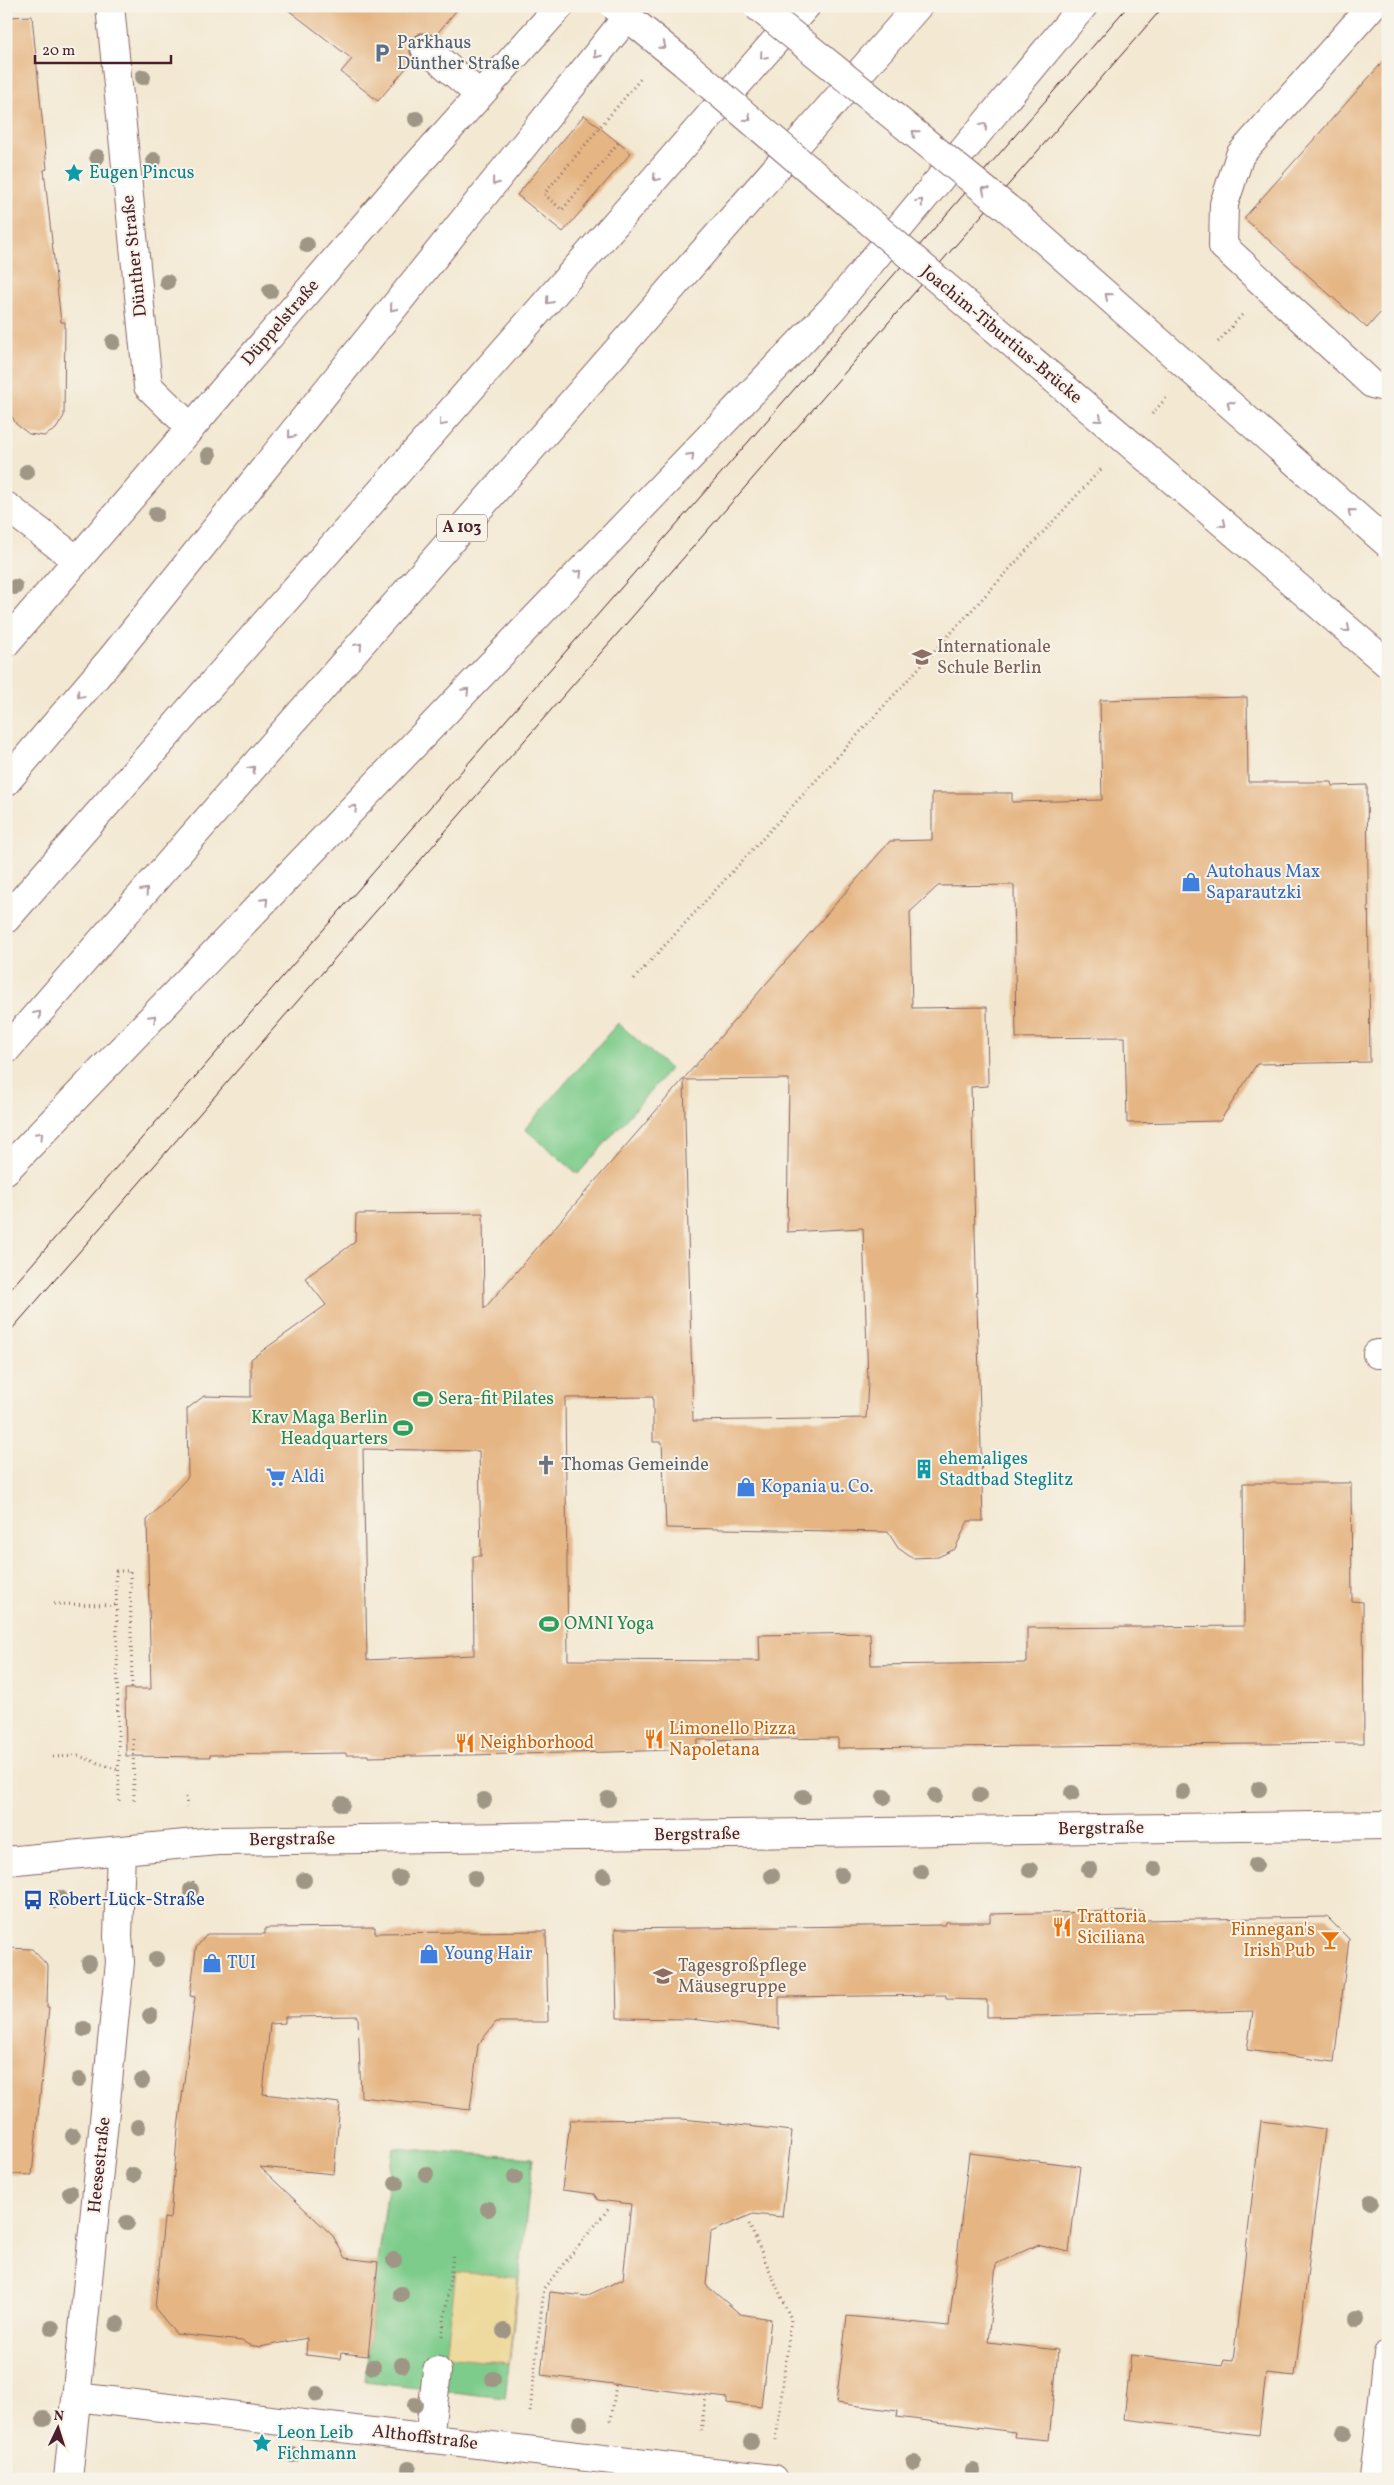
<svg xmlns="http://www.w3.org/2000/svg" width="1394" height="2485" font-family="Vollkorn,serif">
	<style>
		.green { fill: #7ecc8c; stroke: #64765c }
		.sand { fill: #eeda9e; stroke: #9c7c64 }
		.building { fill: #e5b583; fill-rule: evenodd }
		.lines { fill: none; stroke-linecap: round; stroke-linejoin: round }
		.minor-casing { stroke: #856565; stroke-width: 30 }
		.highway-casing { stroke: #856565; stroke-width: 30 }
		.path { stroke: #856565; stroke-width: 3; stroke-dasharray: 1 4; stroke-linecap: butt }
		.minor { stroke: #fff; stroke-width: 28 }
		.highway { stroke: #fff; stroke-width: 28 }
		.tram { stroke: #4a1f2b; stroke-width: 1 }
		.major-bridge-casing { stroke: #856565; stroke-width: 30; stroke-linecap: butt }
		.highway-bridge-casing { stroke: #856565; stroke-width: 30; stroke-linecap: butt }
		.major-bridge { stroke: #fff; stroke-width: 28 }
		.highway-bridge { stroke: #fff; stroke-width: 28 }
		.tree { fill: #9f9686 }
		.oneway { stroke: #ae9aa0 }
		.labels { text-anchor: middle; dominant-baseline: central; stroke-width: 4; stroke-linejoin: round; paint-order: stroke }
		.shield { fill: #f7f3e8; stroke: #7e5f64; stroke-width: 1 }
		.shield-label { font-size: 16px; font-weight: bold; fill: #4a1f2b }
		.service-label { font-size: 18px; fill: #4e5e75; stroke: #f7f3e8; text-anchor: start }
		.culture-label { font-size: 18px; fill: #0d838f; stroke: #f7f3e8; text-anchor: start }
		.street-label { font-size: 18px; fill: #4a1f2b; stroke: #f7f3e8 }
		.education-label { font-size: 18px; fill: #785e54; stroke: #f7f3e8; text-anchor: start }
		.shop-label { font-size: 18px; fill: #366cbe; stroke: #f7f3e8; text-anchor: start }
		.leisure-label { font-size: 18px; fill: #27864d; stroke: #f7f3e8; text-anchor: start }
		.worship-label { font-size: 18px; fill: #5b616d; stroke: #f7f3e8; text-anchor: start }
		.food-label { font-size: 18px; fill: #c56008; stroke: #f7f3e8; text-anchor: start }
		.transit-label { font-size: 18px; fill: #164399; stroke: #f7f3e8; text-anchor: start }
	</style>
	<rect width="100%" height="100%" fill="#f7f3e8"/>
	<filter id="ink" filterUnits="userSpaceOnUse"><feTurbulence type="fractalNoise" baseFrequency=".02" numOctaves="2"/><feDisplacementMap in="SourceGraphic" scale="10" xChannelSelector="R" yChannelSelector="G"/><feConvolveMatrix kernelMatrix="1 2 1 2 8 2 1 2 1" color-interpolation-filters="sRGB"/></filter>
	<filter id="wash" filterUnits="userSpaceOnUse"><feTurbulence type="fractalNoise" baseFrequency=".0096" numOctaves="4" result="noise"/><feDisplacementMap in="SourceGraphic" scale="20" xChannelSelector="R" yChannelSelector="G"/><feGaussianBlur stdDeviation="1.12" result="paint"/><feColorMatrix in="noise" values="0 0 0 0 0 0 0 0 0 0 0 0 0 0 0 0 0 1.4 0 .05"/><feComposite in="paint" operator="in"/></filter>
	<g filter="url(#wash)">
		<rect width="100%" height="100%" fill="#f3e8d2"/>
		<path class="green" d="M618,1023L670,1069L578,1174L525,1129Z
			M393,2148L533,2158L505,2398L365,2382L378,2262Z"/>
		<path class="sand" d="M456,2272L518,2278L509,2363L446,2356Z"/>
		<g id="blocks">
			<path class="building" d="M283,6H460L435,36L427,33H420L413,38L410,46V53L414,59L378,101L341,72L352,59Z
				M32,16L47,169L44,170L61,322H65L64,416L56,429L44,436L29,434L16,424L11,415L6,412V17Z
				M1388,56V304L1367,328L1244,218Z
				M584,115L631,153L563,232L517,195Z
				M1247,697L1248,782H1332L1333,786L1367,785L1370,1062L1257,1064L1220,1121L1127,1123L1125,1037L1016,1038L1014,885L938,886L910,912L912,1008L987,1007L988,1086L971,1087L983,1521H968L955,1549L938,1557L912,1558L898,1548L888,1532L666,1528L662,1442H653V1397L565,1398L568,1660L760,1661L759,1635L870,1633L871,1665L1027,1663V1628L1244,1626L1243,1483H1351L1352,1601L1363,1602L1364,1743L838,1748V1738L697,1740V1749L613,1752L368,1757V1755H346V1753L210,1755V1757L126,1756L125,1689H151L147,1520L188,1477L187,1409L204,1396L251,1397V1359L326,1305L305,1278L355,1242L356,1214L483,1213L484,1309L890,841L932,840V793H1012V802L1102,800L1100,700ZM789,1079L787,1232L863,1228L868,1383L866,1418L693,1421L684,1080ZM363,1449L479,1451L481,1556H473L474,1655L367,1660Z
				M1142,1911V1920L1327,1917L1349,1939L1334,2062L1247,2050L1253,2011L987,2017V2000L946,1999V1995L779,1997V2029L690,2019L617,2018L615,1929L945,1925L946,1922H990V1914Z
				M375,1927V1933L546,1931L548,2022H496L478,2045L470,2110L361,2097L358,2016L285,2017V2023L270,2024L263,2094L340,2103L334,2174L260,2167L333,2236L345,2258L378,2262L368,2356L341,2353L340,2359L306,2355L307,2338L260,2347L249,2345L242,2341L176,2334L155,2308L164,2218L170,2219L178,2128L195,1997L190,1996L196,1948L207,1934H265V1928Z
				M6,1948L32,1949L48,1966L47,2007H49L32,2175L6,2174Z
				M683,2119L792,2131L782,2217L753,2214L711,2232L706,2285L740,2314L771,2319L761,2407L727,2403V2398L541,2375L550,2292L586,2296L623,2279L631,2204L598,2200L594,2194L562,2190L570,2120Z
				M1261,2121L1325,2129L1295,2376L1266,2373L1259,2435L1124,2419L1131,2355L1222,2366L1224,2360L1233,2361Z
				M969,2153L1080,2166L1069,2252L1037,2245L996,2264L988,2342L1058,2350L1049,2440L1014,2437L1015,2432L897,2417L898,2411L836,2403L847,2316L949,2326Z"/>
		</g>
	</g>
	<g filter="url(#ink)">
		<use href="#blocks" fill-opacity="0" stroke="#856565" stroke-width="1"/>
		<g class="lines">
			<defs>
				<path id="minor" d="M110,6L148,386L191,428
					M1372,6L1240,155L1224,204L1223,246L1372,384L1388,388
					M425,48L480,95
					M6,506L77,560
					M6,643L407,176L560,6
					M1377,1354H1388
					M6,1861L217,1841L1388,1825
					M76,2397L773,2479
					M429,2439L437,2371
					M68,2479L120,1962L118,1936L121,1851
					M1374,2479L1388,2354"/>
				<path id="highway" d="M6,782L112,658
					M6,919L806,6
					M6,1050L918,6
					M6,1170L832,309L1083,6"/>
			</defs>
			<use href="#minor" class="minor-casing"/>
			<use href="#highway" class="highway-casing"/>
			<path class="path" d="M618,143L562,210L544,194L642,77
				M1218,342L1242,315
				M1152,414L1166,398
				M634,979L1102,468
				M54,1604L116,1605
				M133,1739L134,1801
				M53,1757L79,1756L118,1770
				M186,1797L187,1807
				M119,1801L116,1571H130L132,1689
				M193,1881L194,1903
				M53,1898L55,1911
				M749,2224L791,2319L776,2440
				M442,2336L453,2256
				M530,2412L544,2288L610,2207
				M611,2421L616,2384
				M701,2431L706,2396"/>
			<use href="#minor" class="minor"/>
			<use href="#highway" class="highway"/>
			<path class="tram" d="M6,1294L1128,6
				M6,1336L1164,6"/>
			<defs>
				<path id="major-bridge" d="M614,6L684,63L1388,664
					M757,6L1017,216L1388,544"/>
				<path id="highway-bridge" d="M112,658L627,17"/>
			</defs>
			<use href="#major-bridge" class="major-bridge-casing"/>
			<use href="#highway-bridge" class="highway-bridge-casing"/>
			<use href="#major-bridge" class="major-bridge"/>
			<use href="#highway-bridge" class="highway-bridge"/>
		</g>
		<g class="tree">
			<circle cx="143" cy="77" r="8"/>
			<circle cx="416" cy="119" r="8"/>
			<circle cx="97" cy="157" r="8"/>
			<circle cx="154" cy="160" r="8"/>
			<circle cx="307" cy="245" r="8"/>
			<circle cx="167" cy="282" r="8"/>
			<circle cx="270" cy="291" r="8"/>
			<circle cx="113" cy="342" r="8"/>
			<circle cx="209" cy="455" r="8"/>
			<circle cx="27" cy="472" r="8"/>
			<circle cx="156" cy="514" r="8"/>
			<circle cx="15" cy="587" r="8"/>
			<circle cx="1259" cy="1789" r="8"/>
			<circle cx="1183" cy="1792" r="8"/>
			<circle cx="1072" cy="1793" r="8"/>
			<circle cx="980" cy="1795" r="8"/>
			<circle cx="935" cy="1796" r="8"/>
			<circle cx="803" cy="1797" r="8"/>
			<circle cx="884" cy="1797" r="8"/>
			<circle cx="608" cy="1799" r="8"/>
			<circle cx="484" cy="1800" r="8"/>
			<circle cx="342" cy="1804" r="8"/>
			<circle cx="1256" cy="1865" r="8"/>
			<circle cx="1089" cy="1869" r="8"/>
			<circle cx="1155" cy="1869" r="8"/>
			<circle cx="1030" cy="1870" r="8"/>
			<circle cx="921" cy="1872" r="8"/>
			<circle cx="841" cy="1875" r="8"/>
			<circle cx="604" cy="1876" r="8"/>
			<circle cx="772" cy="1876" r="8"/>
			<circle cx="399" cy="1878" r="8"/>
			<circle cx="475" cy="1878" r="8"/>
			<circle cx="304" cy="1880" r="8"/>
			<circle cx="191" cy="1890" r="8"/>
			<circle cx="60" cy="1898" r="8"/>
			<circle cx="156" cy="1959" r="8"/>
			<circle cx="89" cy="1963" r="8"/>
			<circle cx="150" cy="2016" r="8"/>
			<circle cx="84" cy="2029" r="8"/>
			<circle cx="79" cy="2080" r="8"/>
			<circle cx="142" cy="2081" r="8"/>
			<circle cx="138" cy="2127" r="8"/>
			<circle cx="73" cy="2136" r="8"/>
			<circle cx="426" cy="2174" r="8"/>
			<circle cx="133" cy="2175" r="8"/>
			<circle cx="515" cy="2177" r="8"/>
			<circle cx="396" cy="2183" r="8"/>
			<circle cx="70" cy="2193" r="8"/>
			<circle cx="1371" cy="2202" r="8"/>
			<circle cx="488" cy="2209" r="8"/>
			<circle cx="127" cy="2223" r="8"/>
			<circle cx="394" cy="2260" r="8"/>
			<circle cx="401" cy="2294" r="8"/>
			<circle cx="1357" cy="2319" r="8"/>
			<circle cx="117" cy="2324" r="8"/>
			<circle cx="52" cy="2328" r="8"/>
			<circle cx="504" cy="2331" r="8"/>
			<circle cx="402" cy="2365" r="8"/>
			<circle cx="373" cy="2367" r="8"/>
			<circle cx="493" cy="2379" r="8"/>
			<circle cx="317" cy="2394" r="8"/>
			<circle cx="415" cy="2405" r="8"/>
			<circle cx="44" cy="2419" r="8"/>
			<circle cx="580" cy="2423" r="8"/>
			<circle cx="1344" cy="2433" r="8"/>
			<circle cx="751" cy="2442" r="8"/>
			<circle cx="293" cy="2455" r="8"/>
			<circle cx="914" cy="2463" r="8"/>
			<circle cx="409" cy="2469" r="8"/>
			<circle cx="973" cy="2471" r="8"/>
		</g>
		<defs><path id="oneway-chevron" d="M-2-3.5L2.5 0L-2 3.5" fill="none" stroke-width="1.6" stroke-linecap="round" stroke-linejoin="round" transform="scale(1.25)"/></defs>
		<g class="oneway">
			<use href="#oneway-chevron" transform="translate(663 46) rotate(39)"/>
			<use href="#oneway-chevron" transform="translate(597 55) rotate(129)"/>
			<use href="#oneway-chevron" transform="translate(763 56) rotate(131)"/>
			<use href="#oneway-chevron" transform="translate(748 118) rotate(41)"/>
			<use href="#oneway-chevron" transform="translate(984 126) rotate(-50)"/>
			<use href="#oneway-chevron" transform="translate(915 133) rotate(-141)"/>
			<use href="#oneway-chevron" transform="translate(656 178) rotate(131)"/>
			<use href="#oneway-chevron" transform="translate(495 182) rotate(129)"/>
			<use href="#oneway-chevron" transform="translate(985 190) rotate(-141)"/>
			<use href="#oneway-chevron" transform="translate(920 202) rotate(-50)"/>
			<use href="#oneway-chevron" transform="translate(1108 296) rotate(-139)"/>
			<use href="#oneway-chevron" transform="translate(549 301) rotate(131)"/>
			<use href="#oneway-chevron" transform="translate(393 308) rotate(129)"/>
			<use href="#oneway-chevron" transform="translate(1230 404) rotate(-139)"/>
			<use href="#oneway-chevron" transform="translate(1099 419) rotate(40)"/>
			<use href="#oneway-chevron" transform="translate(442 423) rotate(131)"/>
			<use href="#oneway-chevron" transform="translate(291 435) rotate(129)"/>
			<use href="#oneway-chevron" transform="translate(691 456) rotate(-46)"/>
			<use href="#oneway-chevron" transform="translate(1351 512) rotate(-139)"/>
			<use href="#oneway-chevron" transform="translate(1223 524) rotate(40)"/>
			<use href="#oneway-chevron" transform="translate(579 573) rotate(-46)"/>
			<use href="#oneway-chevron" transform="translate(1347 629) rotate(40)"/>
			<use href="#oneway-chevron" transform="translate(359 646) rotate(-49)"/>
			<use href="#oneway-chevron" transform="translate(466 691) rotate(-46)"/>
			<use href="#oneway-chevron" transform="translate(80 695) rotate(130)"/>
			<use href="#oneway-chevron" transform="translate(252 769) rotate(-49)"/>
			<use href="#oneway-chevron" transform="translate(354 808) rotate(-46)"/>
			<use href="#oneway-chevron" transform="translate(145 891) rotate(-49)"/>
			<use href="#oneway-chevron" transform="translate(265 901) rotate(-46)"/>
			<use href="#oneway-chevron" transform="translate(38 1014) rotate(-49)"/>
			<use href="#oneway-chevron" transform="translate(153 1018) rotate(-46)"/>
			<use href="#oneway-chevron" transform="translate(40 1135) rotate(-46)"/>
		</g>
	</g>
	<defs>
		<symbol id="parking-bare" viewBox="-9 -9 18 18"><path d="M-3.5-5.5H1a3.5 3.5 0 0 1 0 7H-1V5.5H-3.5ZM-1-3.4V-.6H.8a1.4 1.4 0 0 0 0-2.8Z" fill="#5c6f8a" stroke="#f7f3e8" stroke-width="2.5" paint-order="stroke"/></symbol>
		<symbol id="sight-bare" viewBox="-9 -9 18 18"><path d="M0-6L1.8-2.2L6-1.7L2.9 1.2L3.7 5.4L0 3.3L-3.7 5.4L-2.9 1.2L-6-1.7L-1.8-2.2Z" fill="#0f9aa8" stroke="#f7f3e8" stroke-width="2.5" paint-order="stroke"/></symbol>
		<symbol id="school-bare" viewBox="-9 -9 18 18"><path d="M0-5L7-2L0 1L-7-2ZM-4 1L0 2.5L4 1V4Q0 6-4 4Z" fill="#8d6e63" stroke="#f7f3e8" stroke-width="2.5" paint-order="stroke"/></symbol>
		<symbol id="shop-bare" viewBox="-9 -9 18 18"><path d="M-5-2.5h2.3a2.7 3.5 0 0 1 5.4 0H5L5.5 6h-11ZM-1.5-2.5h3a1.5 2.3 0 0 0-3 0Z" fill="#3f7fe0" stroke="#f7f3e8" stroke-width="2.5" paint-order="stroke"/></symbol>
		<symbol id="stadium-bare" viewBox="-9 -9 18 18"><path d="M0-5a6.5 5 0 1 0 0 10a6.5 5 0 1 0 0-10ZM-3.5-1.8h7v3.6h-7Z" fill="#2e9e5b" stroke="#f7f3e8" stroke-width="2.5" paint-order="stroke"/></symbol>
		<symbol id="church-bare" viewBox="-9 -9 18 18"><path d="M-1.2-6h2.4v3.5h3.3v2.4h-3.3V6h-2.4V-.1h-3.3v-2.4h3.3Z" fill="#6b7280" stroke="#f7f3e8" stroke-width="2.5" paint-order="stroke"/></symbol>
		<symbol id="building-bare" viewBox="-9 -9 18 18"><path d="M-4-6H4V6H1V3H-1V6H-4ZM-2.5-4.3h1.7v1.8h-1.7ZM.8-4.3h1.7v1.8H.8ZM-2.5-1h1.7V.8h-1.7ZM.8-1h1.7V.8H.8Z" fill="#0f9aa8" stroke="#f7f3e8" stroke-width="2.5" paint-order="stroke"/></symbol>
		<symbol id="supermarket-bare" viewBox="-9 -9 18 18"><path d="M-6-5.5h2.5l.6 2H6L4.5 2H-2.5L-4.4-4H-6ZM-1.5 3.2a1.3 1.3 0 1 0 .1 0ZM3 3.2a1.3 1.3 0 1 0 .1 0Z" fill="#3f7fe0" stroke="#f7f3e8" stroke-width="2.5" paint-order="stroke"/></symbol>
		<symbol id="restaurant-bare" viewBox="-9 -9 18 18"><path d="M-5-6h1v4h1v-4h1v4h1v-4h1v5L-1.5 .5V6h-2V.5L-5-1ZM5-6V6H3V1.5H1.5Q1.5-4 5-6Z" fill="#e8710a" stroke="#f7f3e8" stroke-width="2.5" paint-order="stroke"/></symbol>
		<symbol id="bus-bare" viewBox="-9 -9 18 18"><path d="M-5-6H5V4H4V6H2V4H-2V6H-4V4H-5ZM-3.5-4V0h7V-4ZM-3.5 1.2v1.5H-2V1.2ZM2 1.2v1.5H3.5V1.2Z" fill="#1a4fb4" stroke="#f7f3e8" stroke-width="2.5" paint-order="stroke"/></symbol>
		<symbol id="bar-bare" viewBox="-9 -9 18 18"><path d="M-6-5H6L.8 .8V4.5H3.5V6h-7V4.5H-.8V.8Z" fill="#e8710a" stroke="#f7f3e8" stroke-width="2.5" paint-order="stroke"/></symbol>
	</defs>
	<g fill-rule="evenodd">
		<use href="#parking-bare" x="368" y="39" width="28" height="28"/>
		<use href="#sight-bare" x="60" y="159" width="28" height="28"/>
		<use href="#school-bare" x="908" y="643" width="28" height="28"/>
		<use href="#shop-bare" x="1177" y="868" width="28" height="28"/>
		<use href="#stadium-bare" x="409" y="1385" width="28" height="28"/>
		<use href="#stadium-bare" x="389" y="1414" width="28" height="28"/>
		<use href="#church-bare" x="532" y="1451" width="28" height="28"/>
		<use href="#building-bare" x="910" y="1455" width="28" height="28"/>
		<use href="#supermarket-bare" x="262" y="1463" width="28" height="28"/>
		<use href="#shop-bare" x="732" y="1473" width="28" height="28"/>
		<use href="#stadium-bare" x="535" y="1610" width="28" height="28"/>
		<use href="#restaurant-bare" x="640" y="1725" width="28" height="28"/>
		<use href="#restaurant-bare" x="451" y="1729" width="28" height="28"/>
		<use href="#bus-bare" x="19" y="1886" width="28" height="28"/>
		<use href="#restaurant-bare" x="1048" y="1913" width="28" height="28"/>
		<use href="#bar-bare" x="1316" y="1926" width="28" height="28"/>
		<use href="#shop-bare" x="415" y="1940" width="28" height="28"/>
		<use href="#shop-bare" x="198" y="1949" width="28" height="28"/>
		<use href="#school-bare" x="649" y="1962" width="28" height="28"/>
		<use href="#sight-bare" x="248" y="2429" width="28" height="28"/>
	</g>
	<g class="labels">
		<rect class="shield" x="437" y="514.5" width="50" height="27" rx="4"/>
		<g class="shield-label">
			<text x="462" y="528">A 103</text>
		</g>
		<g class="service-label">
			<text x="397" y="43">Parkhaus<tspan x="397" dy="21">Dünther Straße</tspan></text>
		</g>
		<g class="culture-label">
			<text x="89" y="173">Eugen Pincus</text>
			<text x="939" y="1459">ehemaliges<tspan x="939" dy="21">Stadtbad Steglitz</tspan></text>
			<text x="277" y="2433">Leon Leib<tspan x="277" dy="21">Fichmann</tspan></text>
		</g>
		<g class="street-label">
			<text transform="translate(135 256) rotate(-96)">Dünther Straße</text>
			<text transform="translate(281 323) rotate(-49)">Düppelstraße</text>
			<text transform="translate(1001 335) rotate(40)">Joachim-Tiburtius-Brücke</text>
			<text transform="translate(1101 1829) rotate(-1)">Bergstraße</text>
			<text transform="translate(697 1835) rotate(-1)">Bergstraße</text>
			<text transform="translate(292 1840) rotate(-1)">Bergstraße</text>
			<text transform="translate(100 2165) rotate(-84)">Heesestraße</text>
			<text transform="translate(425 2438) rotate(7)">Althoffstraße</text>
		</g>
		<g class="education-label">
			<text x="937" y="647">Internationale<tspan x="937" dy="21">Schule Berlin</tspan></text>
			<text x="678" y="1966">Tagesgroßpflege<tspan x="678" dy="21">Mäusegruppe</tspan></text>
		</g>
		<g class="shop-label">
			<text x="1206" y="872">Autohaus Max<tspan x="1206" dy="21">Saparautzki</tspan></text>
			<text x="291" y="1477">Aldi</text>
			<text x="761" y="1487">Kopania u. Co.</text>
			<text x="444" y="1954">Young Hair</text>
			<text x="227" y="1963">TUI</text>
		</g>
		<g class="leisure-label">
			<text x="438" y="1399">Sera-fit Pilates</text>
			<text x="388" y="1418" text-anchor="end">Krav Maga Berlin<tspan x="388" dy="21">Headquarters</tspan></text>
			<text x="564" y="1624">OMNI Yoga</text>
		</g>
		<g class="worship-label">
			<text x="561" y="1465">Thomas Gemeinde</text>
		</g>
		<g class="food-label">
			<text x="669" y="1729">Limonello Pizza<tspan x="669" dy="21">Napoletana</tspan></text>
			<text x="480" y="1743">Neighborhood</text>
			<text x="1077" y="1917">Trattoria<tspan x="1077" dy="21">Siciliana</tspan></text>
			<text x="1315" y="1930" text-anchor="end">Finnegan's<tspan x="1315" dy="21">Irish Pub</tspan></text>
		</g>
		<g class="transit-label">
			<text x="48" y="1900">Robert-Lück-Straße</text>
		</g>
	</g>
	<rect width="1394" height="2485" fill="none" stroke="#f7f3e8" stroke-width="25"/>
	<g transform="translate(58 2428) rotate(4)" stroke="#f7f3e8" stroke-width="4" paint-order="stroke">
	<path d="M0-4L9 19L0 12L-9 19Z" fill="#4a1f2b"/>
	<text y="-8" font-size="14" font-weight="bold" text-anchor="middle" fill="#4a1f2b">N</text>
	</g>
	<path d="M35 55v8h136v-8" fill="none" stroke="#4a1f2b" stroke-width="2.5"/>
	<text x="42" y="55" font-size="15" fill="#4a1f2b" stroke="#f7f3e8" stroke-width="4" paint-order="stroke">20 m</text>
</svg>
